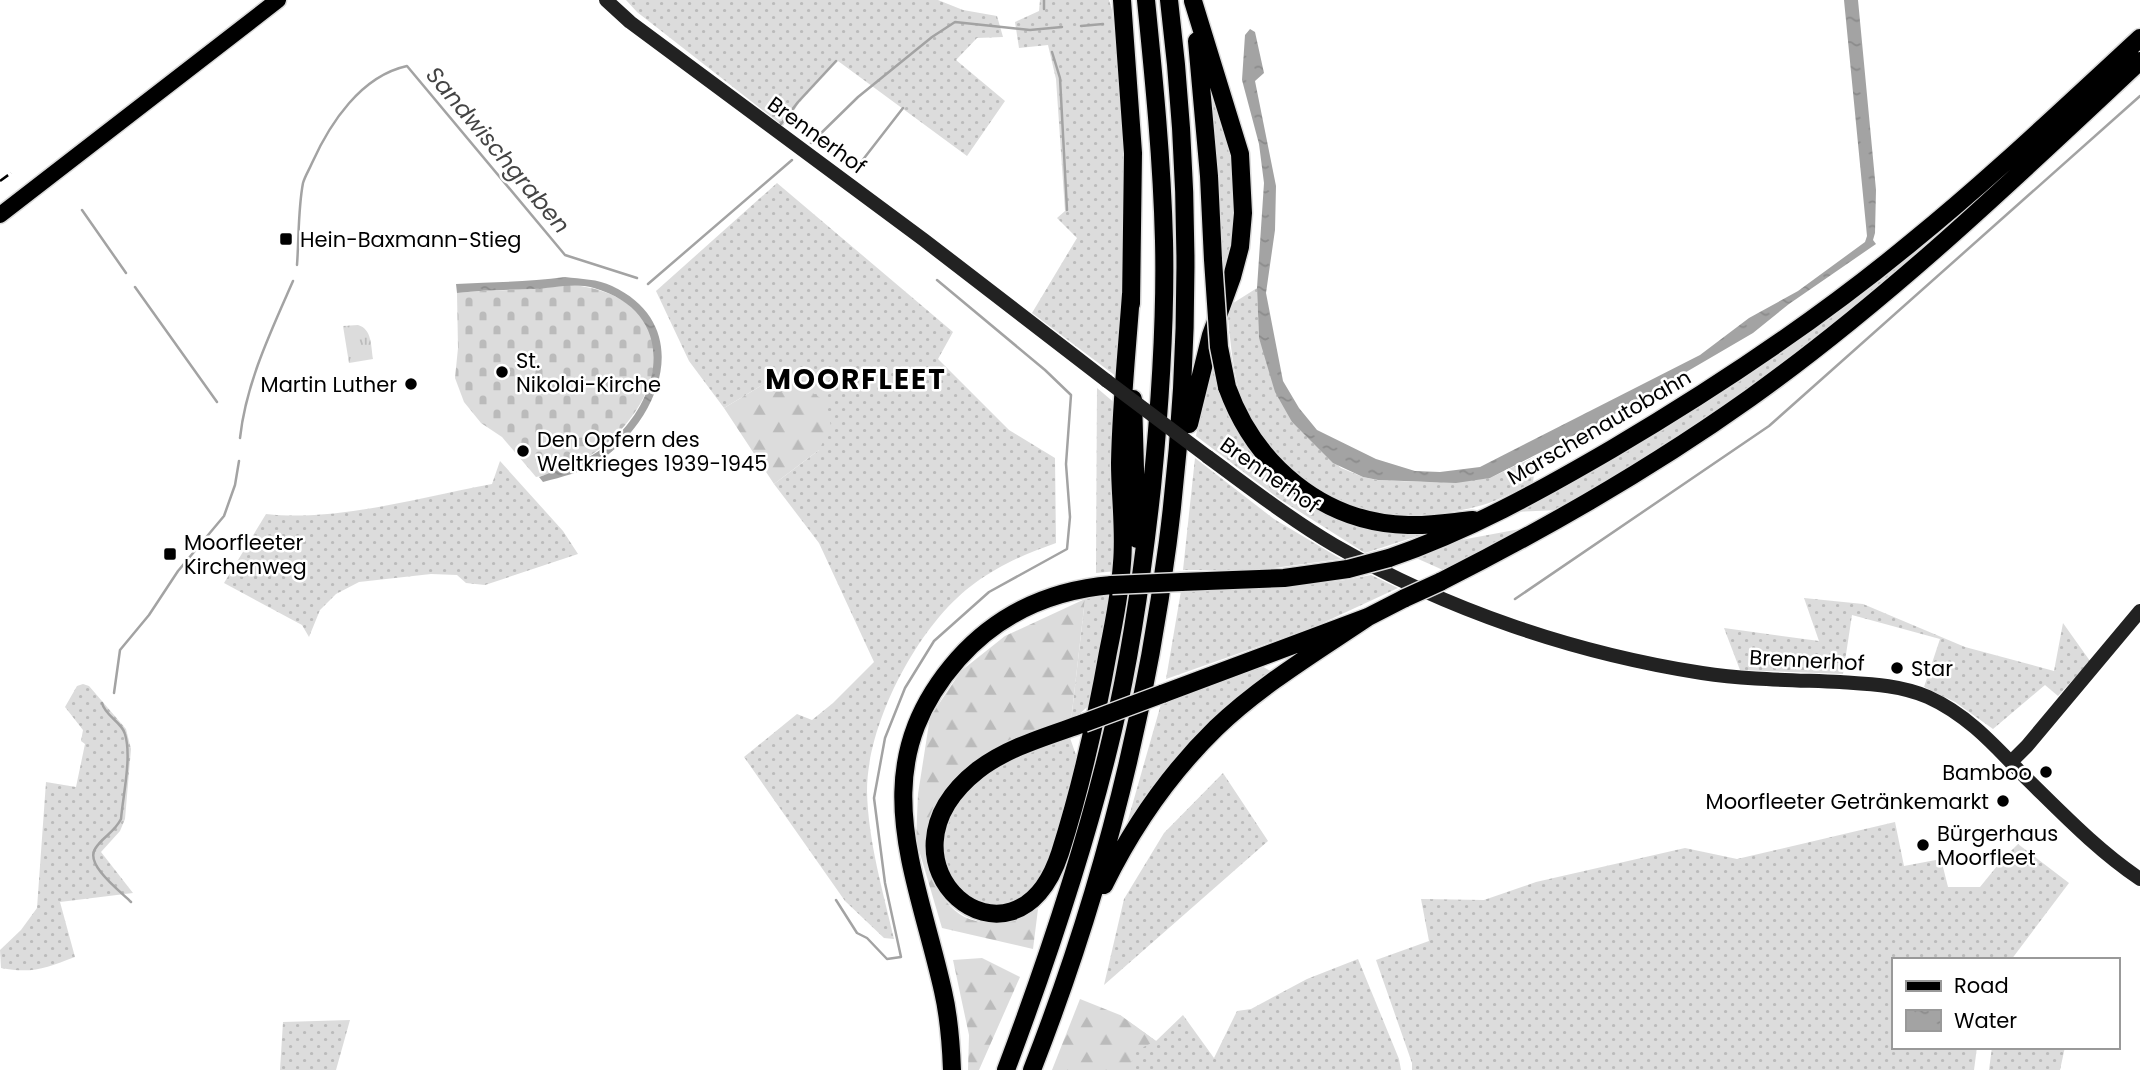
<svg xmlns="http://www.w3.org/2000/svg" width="2140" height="1070" font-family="Poppins,sans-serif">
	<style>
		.grass { fill: url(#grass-dots) }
		.forest { fill: url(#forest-firs) }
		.cemetery { fill: url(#cemetery-stones) }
		.park { fill: url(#park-tufts) }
		.water { fill: url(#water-ripples) }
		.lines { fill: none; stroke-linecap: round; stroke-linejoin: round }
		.stream { stroke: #a3a3a3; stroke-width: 2.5 }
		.primary-casing { stroke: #dbdbdb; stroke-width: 19 }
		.highway-casing { stroke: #dbdbdb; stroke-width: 21 }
		.secondary { stroke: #222; stroke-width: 14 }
		.primary { stroke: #000; stroke-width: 16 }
		.highway { stroke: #000; stroke-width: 18 }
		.rail { stroke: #000; stroke-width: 2.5; stroke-dasharray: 10 3.5 2 3.5; stroke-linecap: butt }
		.highway-bridge-casing { stroke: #dbdbdb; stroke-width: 21; stroke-linecap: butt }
		.secondary-bridge { stroke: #222; stroke-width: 14 }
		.highway-bridge { stroke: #000; stroke-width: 18 }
		.poi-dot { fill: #000; stroke: #fff; stroke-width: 2.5 }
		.labels { text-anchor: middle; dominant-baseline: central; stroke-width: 5; stroke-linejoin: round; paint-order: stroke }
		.street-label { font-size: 21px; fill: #000; stroke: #fff }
		.poi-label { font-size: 21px; fill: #000; stroke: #fff; text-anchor: start }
		.water-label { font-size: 23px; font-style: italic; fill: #444; stroke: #fff }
		.district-label { font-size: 28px; font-weight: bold; letter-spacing: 2px; fill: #000; stroke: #fff }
	</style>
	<defs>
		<pattern id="grass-dots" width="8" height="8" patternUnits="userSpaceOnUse" patternTransform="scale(1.75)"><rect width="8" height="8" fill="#dcdcdc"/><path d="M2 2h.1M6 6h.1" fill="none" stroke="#bbb" stroke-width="1.8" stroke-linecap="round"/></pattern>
		<pattern id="forest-firs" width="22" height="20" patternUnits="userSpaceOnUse" patternTransform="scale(1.75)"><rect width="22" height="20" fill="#dcdcdc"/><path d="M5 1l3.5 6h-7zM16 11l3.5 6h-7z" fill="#bbb"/></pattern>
		<pattern id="cemetery-stones" width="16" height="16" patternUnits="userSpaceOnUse" patternTransform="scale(1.75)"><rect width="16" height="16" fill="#dcdcdc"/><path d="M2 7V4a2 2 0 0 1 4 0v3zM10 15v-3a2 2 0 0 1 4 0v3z" fill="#bbb"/></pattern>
		<pattern id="park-tufts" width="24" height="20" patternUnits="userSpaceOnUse" patternTransform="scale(1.75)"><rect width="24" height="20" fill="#dcdcdc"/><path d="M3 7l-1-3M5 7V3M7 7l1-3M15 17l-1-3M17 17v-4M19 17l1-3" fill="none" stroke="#bbb"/></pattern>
		<pattern id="water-ripples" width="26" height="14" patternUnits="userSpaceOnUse" patternTransform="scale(1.75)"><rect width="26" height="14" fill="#a3a3a3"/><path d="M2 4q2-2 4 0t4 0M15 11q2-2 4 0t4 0" fill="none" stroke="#8b8b8b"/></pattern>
	</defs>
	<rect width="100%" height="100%" fill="#fff"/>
	<path class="grass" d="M626,0H938L963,10L997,16L1003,37L977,38L956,60L1005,101L967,156L838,61L799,103L783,126L637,12Z
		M1040,0H1109L1112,10L1125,148L1121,380L1032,313L1077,238L1057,218L1065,211L1056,79L1048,45L1019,48L1015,22L1039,11Z
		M1207,75L1234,153L1236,224L1224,279Z
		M777,183L953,332L938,359L1009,430L1055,458L1056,543C1025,554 1002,564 975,583C919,623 867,722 867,791C868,841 883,891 894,939L884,938L845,901L744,757L797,714L812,720L833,703L874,662L819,543L774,484L819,450L764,384L724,408L689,361L656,291Z
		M1915,248L1921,251L1843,319L1784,365L1687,431L1560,510L1514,512C1660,439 1787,349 1915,248Z
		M1257,288L1259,338L1292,422L1341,468L1363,477L1377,480L1421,482L1490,478L1536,456L1533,483C1518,489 1504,498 1489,503C1449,516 1392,521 1352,506C1333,499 1317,488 1301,477C1286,465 1270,451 1259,436C1234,401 1231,347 1227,307Z
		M1213,357L1219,390L1239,436L1261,463L1306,500L1422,532L1424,534L1365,553L1278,498L1196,436L1209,363Z
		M1097,388L1117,405V571L1096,573Z
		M1195,458L1274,519L1341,559L1258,570H1183Z
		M500,461L563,531L578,554L485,585L466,583L457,575L431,574L359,582L336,594L320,610L309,637L302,625L224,583L266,514C338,522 421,497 492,484Z
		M1520,529L1443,570L1416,558L1461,540Z
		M1371,575L1398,588L1314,627L1166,679L1181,591L1340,581Z
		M1111,594L1093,702L1071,721L1085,599Z
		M1804,598L1863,604L1965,647L2054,671L2063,623L2090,661L2058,696L2045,685L1993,729L1955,702L1924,687L1940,639L1852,615L1843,674L1740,670L1724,628L1819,641Z
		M1260,665L1272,672L1183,748L1133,823L1126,827L1161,704Z
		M83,684L89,686L126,729L131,749L125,819L120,831L101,852L133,893L60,902L75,957C46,968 32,974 1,968L0,950L21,930L37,908L46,782L76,787L85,744L81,741L83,730L65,707L77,686Z
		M1070,738L1076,755L1080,758L1060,836L1040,881L1011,904L991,908L962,898L944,870L941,845L955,805L975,780L1016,756Z
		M1223,773L1268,841L1104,985L1124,899L1164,833Z
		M1895,822L1904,866L1941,859L1948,887H1980L2002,860L2018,844L2069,883L2011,960H1893V1047H1977L1974,1070H1412V1063L1376,960L1429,941L1421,899L1484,900L1536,882L1685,848L1737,859Z
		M1358,959L1399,1059L1401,1070H1078L1120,1015L1156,1041L1183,1015L1214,1058L1237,1011L1251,1009L1307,979Z
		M350,1020L336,1070H280L283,1022Z
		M1992,1047H2065L2060,1070H1989Z"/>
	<path class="forest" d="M764,384L805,388L825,401L831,426L819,450L774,484L724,408Z
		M1085,599L1071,721C1033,733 1000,740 970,767C954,782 934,807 930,829C924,863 938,912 976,921C997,926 1018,916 1038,909L1033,949L942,928L916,840L918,794L930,717L961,671L1005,636Z
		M982,958L1020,977L979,1070H968L969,1035L953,960Z
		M1080,999L1120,1015L1156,1041L1137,1050L1128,1070H1052Z"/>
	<path class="cemetery" d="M565,284C719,297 651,456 536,477L502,437L481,423L464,402L455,378L458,348L457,293C493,289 529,292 565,284Z"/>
	<path class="park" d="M358,325C372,329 371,346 373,359L349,363L343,326Z"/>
	<path class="water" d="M1844,0H1858L1876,190L1875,233L1873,240L1876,244L1789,304L1753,333L1604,420L1490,478L1456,483L1378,480L1363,477L1333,463L1292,422L1275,392L1259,338L1257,288L1264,183L1259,144L1242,80L1245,35L1250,29L1255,32L1264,73L1255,81L1276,186L1275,230L1266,293L1283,381L1299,408L1317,430L1376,459L1415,471L1440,472L1480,467L1700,355L1749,318L1798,291L1865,242L1867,236Z
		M565,277C581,279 598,279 612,286C697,326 660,421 598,462C582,472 562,477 543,482L539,477C566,467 593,459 614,439C666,390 674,311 594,288C572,282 553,289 531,289C506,290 482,290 457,293L456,284C493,282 529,282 565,277Z"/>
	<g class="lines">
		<path class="stream" d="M1044,0V9
			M1081,26L1103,24
			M1052,52L1060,78L1067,210
			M781,124L798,102L836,61
			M811,143L858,97L932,37L955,22L1030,30L1062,27
			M858,166L903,108
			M82,210L126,273
			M297,265C299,238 298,209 303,183C305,176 309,170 312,163C330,123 361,76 407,66L565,255L637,278
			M648,284L792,160
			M135,287L217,402
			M240,438C246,383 271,331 293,281
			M1515,599L1769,426L2140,96
			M114,693L120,650L149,615L178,571L224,516L235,485L239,461
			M102,703C105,716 122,722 125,734C132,757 123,795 121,819C114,833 102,837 95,849C85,865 120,891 131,902
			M836,900L857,933L867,938L887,959L901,957L885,883L874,798L885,738L905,688L934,641L989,592L1067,549L1070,517L1066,464L1071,395L1045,370L937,280"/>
		<defs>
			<path id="primary" d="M0,215L278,0"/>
			<path id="highway" d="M1122,0L1133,153L1131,304
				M1197,41L1209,176L1213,260
				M1227,387C1255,465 1323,523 1408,525C1430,526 1452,522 1473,520
				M1133,399L1137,539
				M1189,424L1211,335L1232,277L1240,247L1243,213L1240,154L1193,1
				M1389,558C1468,531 1540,491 1612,449C1717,387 1818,320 1912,242C1991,178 2065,107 2140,38
				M1181,582L1284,578L1348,569
				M1440,582C1547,528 1653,467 1750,398C1890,298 2015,178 2140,61
				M1162,694L1368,617L1405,598
				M1084,723C1048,736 1008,747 978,770C860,863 1015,991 1060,853C1081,787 1096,720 1108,652C1114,623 1120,593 1122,563C1125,530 1120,496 1120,463C1121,406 1127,350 1131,294
				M1104,885C1132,828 1171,772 1216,728C1261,685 1316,652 1368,617
				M952,1070C951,1043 949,1017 943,991C916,870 862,768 958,659C999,613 1051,590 1112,585
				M1006,1070C1048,958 1086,846 1113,730C1132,650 1143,569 1152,487C1160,405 1166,323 1164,241C1162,160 1154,80 1146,0
				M1032,1070C1166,728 1214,365 1169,0"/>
		</defs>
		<use href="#primary" class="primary-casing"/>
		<use href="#highway" class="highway-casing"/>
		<path class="secondary" d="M606,0L630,22L924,240L1107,381
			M1208,457C1249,487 1290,519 1334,545C1447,610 1574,653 1702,673C1748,680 1794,680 1840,682C1870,684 1900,685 1928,697C1968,715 1995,746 2025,777C2062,813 2097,850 2140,879
			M2011,762L2027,746L2140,611"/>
		<use href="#primary" class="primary"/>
		<use href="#highway" class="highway"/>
		<path class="rail" d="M0,181L11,173"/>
		<defs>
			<path id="highway-bridge" d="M1213,260L1219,347L1227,387
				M1348,569L1389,558
				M1112,585L1181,582
				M1405,598L1440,582
				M1084,723L1162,694"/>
		</defs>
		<use href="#highway-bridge" class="highway-bridge-casing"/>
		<path class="secondary-bridge" d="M1107,381L1208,457"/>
		<use href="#highway-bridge" class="highway-bridge"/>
	</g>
	<g class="poi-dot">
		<rect x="279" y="232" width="14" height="14" rx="3.5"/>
		<circle cx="502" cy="372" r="7"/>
		<circle cx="411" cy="384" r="7"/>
		<circle cx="523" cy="451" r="7"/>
		<rect x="163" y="547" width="14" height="14" rx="3.5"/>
		<circle cx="1897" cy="668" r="7"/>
		<circle cx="2046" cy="772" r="7"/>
		<circle cx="2003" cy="801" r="7"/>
		<circle cx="1923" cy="845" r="7"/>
	</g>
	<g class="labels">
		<g class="street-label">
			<text transform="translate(817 135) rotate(36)">Brennerhof</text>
			<text transform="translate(1599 427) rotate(-30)">Marschenautobahn</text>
			<text transform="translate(1270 475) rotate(35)">Brennerhof</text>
			<text transform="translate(1807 660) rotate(3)">Brennerhof</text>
		</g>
		<g class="poi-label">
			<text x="300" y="239">Hein-Baxmann-Stieg</text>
			<text x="516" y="360">St.<tspan x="516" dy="24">Nikolai-Kirche</tspan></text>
			<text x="397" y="384" text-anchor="end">Martin Luther</text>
			<text x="537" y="439">Den Opfern des<tspan x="537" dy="24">Weltkrieges 1939-1945</tspan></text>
			<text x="184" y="542">Moorfleeter<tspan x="184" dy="24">Kirchenweg</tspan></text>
			<text x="1911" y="668">Star</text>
			<text x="2032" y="772" text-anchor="end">Bamboo</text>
			<text x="1989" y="801" text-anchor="end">Moorfleeter Getränkemarkt</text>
			<text x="1937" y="833">Bürgerhaus<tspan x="1937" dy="24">Moorfleet</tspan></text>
		</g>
		<g class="water-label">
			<text transform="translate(498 150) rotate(50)">Sandwischgraben</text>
		</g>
		<g class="district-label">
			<text x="856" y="379">MOORFLEET</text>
		</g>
	</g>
	<rect x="1892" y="958" width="228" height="91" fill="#ffffff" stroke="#999999" stroke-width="2"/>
	<rect x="1906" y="981" width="35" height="10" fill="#000000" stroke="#999999" stroke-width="2"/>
	<text x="1954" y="993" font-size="21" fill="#000000">Road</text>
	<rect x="1906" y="1010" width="35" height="21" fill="url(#water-ripples)" stroke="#999999" stroke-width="2"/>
	<text x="1954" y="1028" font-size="21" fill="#000000">Water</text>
</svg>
